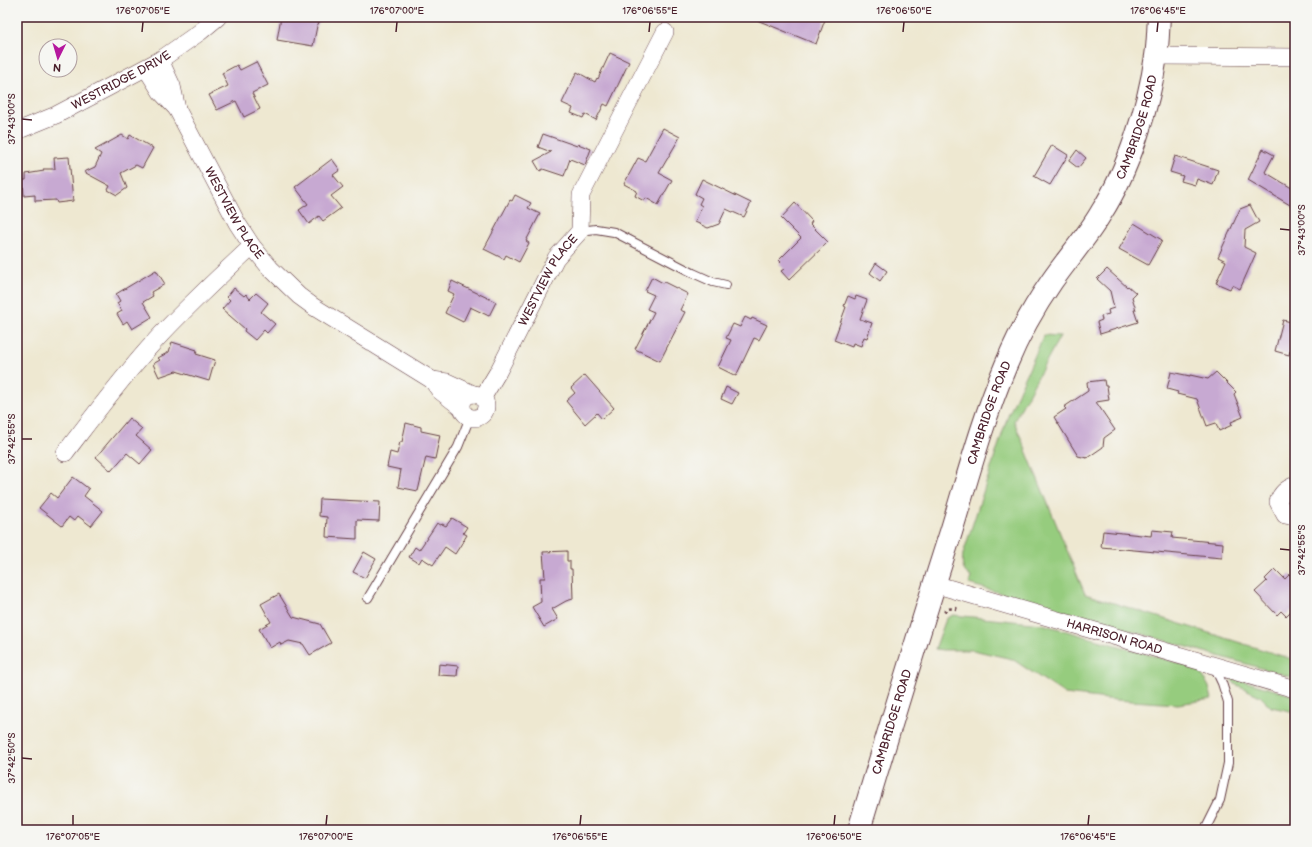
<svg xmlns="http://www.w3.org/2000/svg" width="1312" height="847" font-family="'Balsamiq Sans',sans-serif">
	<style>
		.green { fill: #96cc7e; stroke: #707654 }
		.building { fill: #c7a9d2 }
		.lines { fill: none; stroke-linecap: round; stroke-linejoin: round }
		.service-casing { stroke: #633d44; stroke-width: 10 }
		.minor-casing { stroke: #633d44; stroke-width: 18 }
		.secondary-casing { stroke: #633d44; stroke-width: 24 }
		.path { stroke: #633d44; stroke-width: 2.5; stroke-dasharray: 3 3; stroke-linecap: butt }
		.service { stroke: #fff; stroke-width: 8 }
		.minor { stroke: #fff; stroke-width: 17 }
		.secondary { stroke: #fff; stroke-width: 22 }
		.ticks { fill: none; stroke: #4a1f2b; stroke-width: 1.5 }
		.labels { text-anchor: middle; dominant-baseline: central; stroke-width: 3.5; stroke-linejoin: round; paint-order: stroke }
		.street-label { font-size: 12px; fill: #4a1f2b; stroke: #f6f6f2 }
		.neatline { fill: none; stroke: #4a1f2b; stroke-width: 1.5 }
		.ticks-label { font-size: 10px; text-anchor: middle; fill: #4a1f2b }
	</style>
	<rect width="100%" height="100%" fill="#f6f6f2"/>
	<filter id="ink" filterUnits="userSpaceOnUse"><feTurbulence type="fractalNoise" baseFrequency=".025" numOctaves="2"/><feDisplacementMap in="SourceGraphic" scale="8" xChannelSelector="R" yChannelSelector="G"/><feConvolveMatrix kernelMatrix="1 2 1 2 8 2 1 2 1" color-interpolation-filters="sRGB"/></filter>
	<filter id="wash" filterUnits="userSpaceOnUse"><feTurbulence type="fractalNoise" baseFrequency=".012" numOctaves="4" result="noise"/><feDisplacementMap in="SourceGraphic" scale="16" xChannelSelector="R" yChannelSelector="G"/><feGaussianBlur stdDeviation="0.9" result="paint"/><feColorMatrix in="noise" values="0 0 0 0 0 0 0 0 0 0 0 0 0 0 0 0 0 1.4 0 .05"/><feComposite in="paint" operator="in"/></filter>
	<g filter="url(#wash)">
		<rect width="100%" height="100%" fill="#eee8d1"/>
		<path class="green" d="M1044,335L1060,336L1014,421L1085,594L1295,660V678L969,584L971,577C961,570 962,565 963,554L1008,416Z
			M953,615L1042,624L1199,669L1209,687L1212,699L1178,704L1116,700L1065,694L1012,659L973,650H943L935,649L946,619Z
			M1230,677L1295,696V712L1271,707L1260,696L1235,684Z"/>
		<g id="blocks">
			<path class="building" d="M281,17H322L317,26L313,46L277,40Z
				M752,17H826L816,44L752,18Z
				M610,53L629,62L608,106L604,104L596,120L585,114L583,118L571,113L573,108L562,103L577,72L595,82L597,78L598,79Z
				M256,62L268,85L252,93L260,109L244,117L236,101L217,110L209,95L228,86L222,73L237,65L240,70Z
				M663,128L680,137L659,173L672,180L658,205L646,198L644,201L635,196L637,191L624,184L638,158L645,161Z
				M543,134L577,146L578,144L591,149L585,165L570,159L564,176L543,169L540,171L534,161L551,152L538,147Z
				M122,135L128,139L130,135L153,148L142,168L136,165L121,173L127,188L117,195L108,190L110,186L84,172L95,167L101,154L95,150Z
				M1052,145L1068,155L1050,185L1034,176Z
				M1263,149L1274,155L1265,172L1295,190V208L1248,180Z
				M1077,150L1086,158L1078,168L1069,161Z
				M1175,156L1218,170L1213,185L1197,179L1195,185L1181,181L1183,176L1170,172Z
				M69,157L73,201L57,203L56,200L35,201V195L24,196L23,180H26V174L44,171L43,169H55L54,158Z
				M332,159L340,170L333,175L343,187L331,196L341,208L323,221L319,216L309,224L299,210L308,204L295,187Z
				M702,179L751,203L744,217L726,209L719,224L708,228L695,222L702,206L699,204L702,198L695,194Z
				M515,195L531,203L528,208L540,214L526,241L529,243L519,262L506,255L504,259L484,249L510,200L512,201Z
				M795,203L812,221L810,224L828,242L789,280L781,271L784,269L779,264L781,262L779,260L801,238L781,218Z
				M1250,205L1259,222L1245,230L1244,247L1256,253L1240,289L1232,285L1230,289L1216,283L1226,261L1218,257L1240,209Z
				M1134,223L1162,240L1148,265L1119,249Z
				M876,263L887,271L880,281L870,273Z
				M1107,269L1127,287L1128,286L1136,293L1132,297L1136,310H1134L1138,322L1100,334L1097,322L1102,320L1101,316L1109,314L1108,310L1114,308L1110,291L1097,279Z
				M156,270L165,284L151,292L153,296L143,302L152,317L132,329L127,321L123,324L117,314L122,311L117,303L120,301L116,294Z
				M652,277L663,283L664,282L688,294L680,310L685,312L660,361L635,349L654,312L647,309L654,295L645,291Z
				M452,281L496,302L489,316L470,307L463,322L445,313L454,294L448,291Z
				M234,288L244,296L246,294L250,299L256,293L268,303L261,312L275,324L267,333L264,330L255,340L244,331L245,329L222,309L230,300L227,297Z
				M848,296L855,299L856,296L867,300L860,319L872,323L867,338L864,337L861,346L853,343L852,347L834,340L846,307L844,306Z
				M745,317L751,320L752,318L767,325L759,340L754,338L736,376L718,367L731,340L726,338L733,324L740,327Z
				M1283,320L1295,323V353L1290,351L1289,355L1275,351Z
				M172,342L197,350L196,354L215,360L209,381L176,371L159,377L153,364L160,360L158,358L169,352Z
				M1171,372L1190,376V375L1208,379L1216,372L1236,392L1234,394L1243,417L1231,422L1232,425L1219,431L1216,423L1207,426L1197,399L1177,394L1178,392L1167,389Z
				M585,375L614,408L602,419L597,413L585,424L566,401L575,393L571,388Z
				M1104,380L1105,386H1107L1109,400L1096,402L1115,430L1104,438L1103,447L1087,458L1078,456L1054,417L1066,409L1064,407L1088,391L1087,382Z
				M726,387L738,393L732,404L721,399Z
				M129,418L142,429L136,436L152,450L140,464L127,453L111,471L96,457Z
				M406,423L421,427V431L440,435L435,459L426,457L418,491L398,487L401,470L387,467L390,452L397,454L400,442H402Z
				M73,477L89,489L84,496L103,511L91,526L78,516L74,521L69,517L62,526L39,508L51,493L57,498Z
				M320,499L380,502L379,521L357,520V539L326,537L327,517L319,516Z
				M452,518L467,527L463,533L467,535L455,554L445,547L433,565L422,558L419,563L409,557L415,547L419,550L437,523L441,525L442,524L446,526Z
				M1152,530L1173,532L1172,538L1223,543L1222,558L1101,547L1103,531L1151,536Z
				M567,551V561H570V569H572L573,599L566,601L552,609L558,619L544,627L532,607L541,602L540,578H545L543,552Z
				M364,552L376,559L365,578L353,572Z
				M1275,569L1285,579L1290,574L1295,580V607L1286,616L1281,611L1277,615L1255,592L1267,581L1265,579Z
				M279,594L293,617L320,624L331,643L310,655L303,644L289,641L281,645L280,642L270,648L259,629L271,622L261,604Z
				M439,664L458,666L457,676L438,675Z"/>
		</g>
	</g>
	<g filter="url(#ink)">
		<use href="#blocks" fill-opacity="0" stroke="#633d44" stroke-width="1"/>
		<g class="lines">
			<defs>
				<path id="service" d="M580,231L596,229L614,232L693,273L713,282L726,285
					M368,598L458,447L470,417
					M1205,830L1220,800L1228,763V702L1222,683L1214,666"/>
				<g id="minor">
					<path d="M1156,56L1295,57"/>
					<path id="s1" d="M160,60L172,86L177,109L237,223L252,246L270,268L299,296L314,307L432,380L440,391L462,408"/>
					<path d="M146,68L161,92L177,109"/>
					<path id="s2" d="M17,131L56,115L160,60L200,32L218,17"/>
					<path d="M432,380L447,382L473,394"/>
					<circle cx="474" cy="406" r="12"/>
					<path id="s3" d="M483,397L498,372L556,258L580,231L581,195L665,32"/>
					<path d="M65,453C94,415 123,376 155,341C186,307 219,277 252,246"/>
					<path d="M1295,485C1286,489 1281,493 1278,502L1285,515L1295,517"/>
					<path id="s4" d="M934,584L1295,689"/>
				</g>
				<g id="secondary">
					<path id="s5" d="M859,830C889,731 919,631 951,532C968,476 983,419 1006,365C1018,336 1034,307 1052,281C1068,258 1087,237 1101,213C1128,171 1149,106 1156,56C1158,44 1158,30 1159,17"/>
				</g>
			</defs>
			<use href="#service" class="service-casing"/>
			<use href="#minor" class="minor-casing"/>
			<use href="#secondary" class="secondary-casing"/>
			<path class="path" d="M944,612C948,608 951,608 956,609L957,606"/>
			<use href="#service" class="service"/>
			<use href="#minor" class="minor"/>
			<use href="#secondary" class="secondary"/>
		</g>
	</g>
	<path class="ticks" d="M142,32L143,22M396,32L397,22M649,32L650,22M903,32L904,22M1157,32L1158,22M22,119L32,120M1280,229L1290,230M22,439H32M1280,549L1290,550M22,758L32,759M73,825V815M326,825L327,815M580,825L581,815M834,825L835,815M1088,825L1089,815"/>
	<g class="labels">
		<g class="street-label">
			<text stroke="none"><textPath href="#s2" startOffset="116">WESTRIDGE DRIVE</textPath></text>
			<text stroke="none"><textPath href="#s5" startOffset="761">CAMBRIDGE ROAD</textPath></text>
			<text stroke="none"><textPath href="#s1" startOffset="171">WESTVIEW PLACE</textPath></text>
			<text stroke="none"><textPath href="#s3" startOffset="134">WESTVIEW PLACE</textPath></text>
			<text stroke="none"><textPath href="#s5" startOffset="437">CAMBRIDGE ROAD</textPath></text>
			<text stroke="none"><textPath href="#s4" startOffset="188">HARRISON ROAD</textPath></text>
			<text stroke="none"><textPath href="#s5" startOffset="113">CAMBRIDGE ROAD</textPath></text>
		</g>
	</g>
	<rect width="1312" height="847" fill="none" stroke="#f6f6f2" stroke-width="44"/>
	<g transform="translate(58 58) rotate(185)"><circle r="19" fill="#f6f6f2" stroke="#b1a0a2"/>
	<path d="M0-3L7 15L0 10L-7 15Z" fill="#b5179e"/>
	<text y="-6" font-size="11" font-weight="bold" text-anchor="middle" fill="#4a1f2b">N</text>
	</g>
	<rect x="22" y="22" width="1268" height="803" class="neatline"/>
	<g class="ticks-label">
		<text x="143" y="14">176°07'05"E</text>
		<text x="397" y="14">176°07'00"E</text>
		<text x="650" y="14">176°06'55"E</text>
		<text x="904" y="14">176°06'50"E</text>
		<text x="1158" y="14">176°06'45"E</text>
		<text transform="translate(11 119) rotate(-90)" y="4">37°43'00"S</text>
		<text transform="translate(1301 230) rotate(-90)" y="4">37°43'00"S</text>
		<text transform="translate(11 439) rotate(-90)" y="4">37°42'55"S</text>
		<text transform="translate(1301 550) rotate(-90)" y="4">37°42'55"S</text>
		<text transform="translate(11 758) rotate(-90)" y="4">37°42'50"S</text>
		<text x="73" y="840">176°07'05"E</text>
		<text x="326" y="840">176°07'00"E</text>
		<text x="580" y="840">176°06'55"E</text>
		<text x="834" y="840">176°06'50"E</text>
		<text x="1088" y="840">176°06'45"E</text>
	</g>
</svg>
